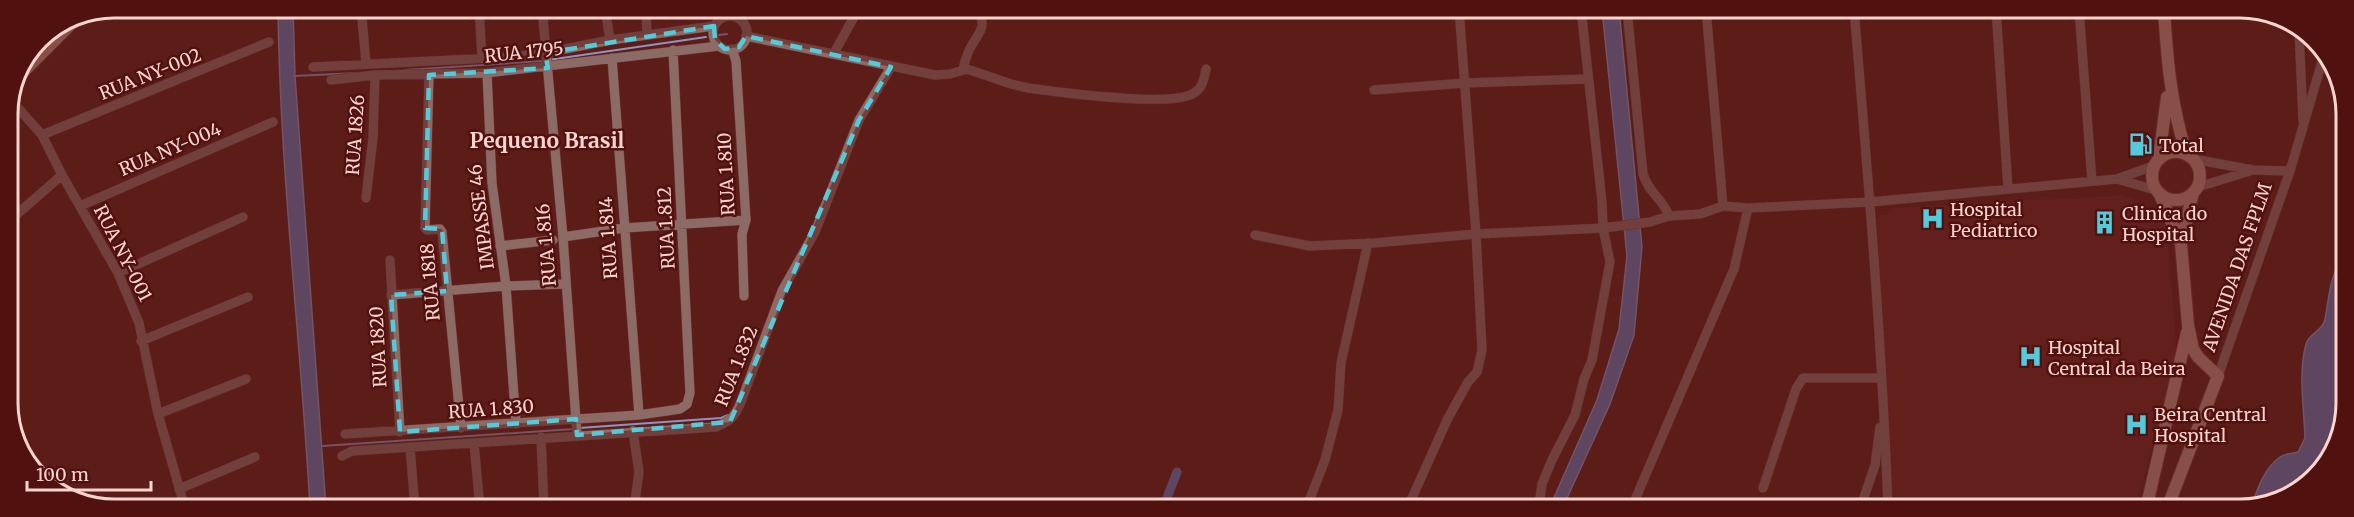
<svg xmlns="http://www.w3.org/2000/svg" width="2354" height="517" font-family="Merriweather,serif">
	<style>
		.built { fill: #6a221e }
		.water { fill: #5f78b9; stroke: #8e94bf; stroke-width: 1.5 }
		.lines { fill: none; stroke-linecap: round; stroke-linejoin: round }
		.stream { stroke: #8e94bf; stroke-width: 2 }
		.canal { stroke: #5f78b9; stroke-width: 9 }
		.street-casing { stroke: #763a36; stroke-width: 10 }
		.secondary-casing { stroke: #763a36; stroke-width: 14 }
		.street { stroke: #8c6b67; stroke-width: 9 }
		.secondary { stroke: #bc8982; stroke-width: 12 }
		.marked { fill: none; stroke: #53cbda; stroke-width: 4.5; stroke-dasharray: 12 8; stroke-linejoin: round }
		.labels { text-anchor: middle; dominant-baseline: central; stroke-width: 5; stroke-linejoin: round; paint-order: stroke }
		.street-label { font-size: 18px; fill: #fdd4ce; stroke: #50110f }
		.poi-label { font-size: 18px; fill: #fdd4ce; stroke: #50110f; text-anchor: start }
		.quarter-label { font-size: 21px; font-weight: bold; fill: #fdd4ce; stroke: #50110f }
		.rim { fill: none; stroke: #fdd4ce; stroke-width: 3 }
	</style>
	<rect width="100%" height="100%" fill="#5c1d19"/>
	<path class="built" d="M2121,195L2137,201L2167,228L2176,345L2174,368L2135,509H1892L1877,219L1882,213H1890L1894,208Z"/>
	<path class="water" d="M278,8H293L295,76L326,508H310C301,341 280,175 278,8Z
		M1602,9H1619L1642,247L1634,335L1610,404L1562,509H1549L1597,400L1619,329L1627,256Z
		M2344,257L2345,423L2310,483L2251,507C2257,490 2264,468 2280,457C2285,453 2292,454 2298,452L2305,438C2304,407 2298,374 2306,344C2310,332 2322,332 2325,319C2329,299 2330,272 2344,257Z"/>
	<g class="lines">
		<path class="stream" d="M719,35L727,34
			M548,60L706,37
			M405,70L543,61
			M294,76L357,73
			M579,428L721,418L728,415
			M322,446L574,429"/>
		<path class="canal" d="M1163,508L1177,472"/>
		<defs>
			<path id="street" d="M361,8L366,63
				M420,8L422,12L429,13L479,10
				M479,8L482,58
				M542,8L563,237L577,435
				M605,8L610,40
				M646,8L647,35
				M1627,9L1643,174C1648,192 1663,199 1669,216L1700,214L1723,206L1748,208L1870,202L2117,179L2153,166
				M1706,9L1723,206
				M1854,9C1868,176 1882,342 1888,509
				M1996,9L2008,189
				M2079,9L2092,181
				M713 33a17 17 0 1 1 34 0a17 17 0 1 1-34 0Z
				M2299,30L2303,120
				M746,36L935,75L950,74L967,69L1011,84L1028,88C1058,92 1172,108 1194,93C1203,88 1204,78 1206,69
				M732,49L736,61L746,220L742,234L744,296
				M834,53L859,8
				M612,58L639,415
				M313,67L512,57L545,53L610,40L714,26
				M963,69C965,61 967,52 972,45C981,29 987,28 977,8
				M487,73L492,183L506,286L516,424
				M429,75L425,228L427,230L440,229L442,232L461,428
				M331,80L375,75L487,73L719,46
				M1374,90L1465,83L1587,79
				M11,100L42,135L62,175L118,273L139,323L158,414L185,508
				M42,135L269,42
				M2193,159L2253,170L2290,171
				M2117,179L2155,190
				M2198,187L2250,171
				M366,198L373,138L375,75
				M80,206L273,122
				M8,222L62,175
				M1255,235L1310,246L1374,243L1476,234L1603,228L1650,222L1669,216
				M563,237L624,228L746,220
				M500,246L553,240
				M390,260L400,432
				M118,273L243,217
				M391,295L506,286L566,284
				M141,341L248,297
				M2218,376L2290,171L2324,55
				M158,414L246,379
				M633,431L639,472L634,508
				M345,434L639,415L680,409L687,404L690,393L673,50
				M541,437L544,508
				M474,443L480,508
				M410,447L415,508
				M342,456L352,451L716,427C731,421 735,416 741,402L782,291L815,232L859,120L891,67
				M1763,488L1796,389L1803,378H1882
				M179,489L255,457
				M1306,509L1325,460L1338,410L1341,363L1368,243
				M1407,509L1448,418L1468,382L1477,372L1482,350L1476,234L1459,9
				M1533,509L1540,498L1542,484L1552,460L1575,415L1584,379L1592,360L1610,262L1603,228L1602,202L1581,9
				M1631,509L1734,269L1748,208
				M1860,509L1875,465L1880,427"/>
			<path id="secondary" d="M2164,9C2167,59 2171,107 2187,155
				M24,71L81,14
				M2152 176a24 24 0 1 1 48 0a24 24 0 1 1-48 0Z
				M2159,158L2167,97
				M2160,195L2181,244L2188,325L2193,349L2198,357L2218,376L2167,509
				M2181,244L2193,193
				M2146,509L2187,332"/>
		</defs>
		<use href="#street" class="street-casing"/>
		<use href="#secondary" class="secondary-casing"/>
		<use href="#street" class="street"/>
		<use href="#secondary" class="secondary"/>
	</g>
	<path d="M0 0H2354V517H0ZM714,26L715,40L725,49L739,47L746,36L891,67L859,120L730,422L577,435L576,419L400,432L391,295L447,291L442,229L425,228L429,75L548,68L545,53Z" fill="#5c1d19" fill-opacity=".55" fill-rule="evenodd"/>
	<path class="marked" d="M714,26L715,40L725,49L739,47L746,36L891,67L859,120L730,422L577,435L576,419L400,432L391,295L447,291L442,229L425,228L429,75L548,68L545,53Z"/>
	<defs>
		<symbol id="fuel-bare" viewBox="-9 -9 18 18"><path d="M-5.5-6h7V0h2V4h1.3V-2.5L3-4.5l.8-.8L6-3V5H2.5V1h-1V6h-7ZM-4.2-4.7v3.2H.2V-4.7Z" fill="#53cbda" stroke="#50110f" stroke-width="2.5" paint-order="stroke"/></symbol>
		<symbol id="hospital-bare" viewBox="-9 -9 18 18"><path d="M-5-5h3v3.5h4V-5h3V5h-3V1.5h-4V5h-3Z" fill="#53cbda" stroke="#50110f" stroke-width="2.5" paint-order="stroke"/></symbol>
		<symbol id="building-bare" viewBox="-9 -9 18 18"><path d="M-4-6H4V6H1V3H-1V6H-4ZM-2.5-4.3h1.7v1.8h-1.7ZM.8-4.3h1.7v1.8H.8ZM-2.5-1h1.7V.8h-1.7ZM.8-1h1.7V.8H.8Z" fill="#53cbda" stroke="#50110f" stroke-width="2.5" paint-order="stroke"/></symbol>
	</defs>
	<g fill-rule="evenodd">
		<use href="#fuel-bare" x="2124" y="128" width="33" height="33"/>
		<use href="#hospital-bare" x="1916" y="202" width="33" height="33"/>
		<use href="#building-bare" x="2088" y="206" width="33" height="33"/>
		<use href="#hospital-bare" x="2014" y="340" width="33" height="33"/>
		<use href="#hospital-bare" x="2120" y="408" width="33" height="33"/>
	</g>
	<g class="labels">
		<g class="street-label">
			<text transform="translate(524 52) rotate(-6)">RUA 1795</text>
			<text transform="translate(150 74) rotate(-22)">RUA NY-002</text>
			<text transform="translate(355 135) rotate(-86)">RUA 1826</text>
			<text transform="translate(170 149) rotate(-23)">RUA NY-004</text>
			<text transform="translate(726 174) rotate(-93)">RUA 1.810</text>
			<text transform="translate(481 217) rotate(-97)">IMPASSE 46</text>
			<text transform="translate(666 228) rotate(-93)">RUA 1.812</text>
			<text transform="translate(608 238) rotate(-94)">RUA 1.814</text>
			<text transform="translate(546 245) rotate(-95)">RUA 1.816</text>
			<text transform="translate(123 253) rotate(63)">RUA NY-001</text>
			<text transform="translate(2237 267) rotate(-71)">AVENIDA DAS FPLM</text>
			<text transform="translate(430 282) rotate(-95)">RUA 1818</text>
			<text transform="translate(378 347) rotate(-93)">RUA 1820</text>
			<text transform="translate(736 366) rotate(-68)">RUA 1.832</text>
			<text transform="translate(491 409) rotate(-4)">RUA 1.830</text>
		</g>
		<g class="poi-label">
			<text x="2159" y="145">Total</text>
			<text x="1950" y="209">Hospital<tspan x="1950" dy="21">Pediatrico</tspan></text>
			<text x="2122" y="213">Clinica do<tspan x="2122" dy="21">Hospital</tspan></text>
			<text x="2048" y="347">Hospital<tspan x="2048" dy="21">Central da Beira</tspan></text>
			<text x="2154" y="414">Beira Central<tspan x="2154" dy="21">Hospital</tspan></text>
		</g>
		<g class="quarter-label">
			<text x="547" y="140">Pequeno Brasil</text>
		</g>
	</g>
	<path d="M0 0H2354V517H0ZM114 18H2240A96 96 0 0 1 2336 114V403A96 96 0 0 1 2240 499H114A96 96 0 0 1 18 403V114A96 96 0 0 1 114 18Z" fill="#50110f" fill-rule="evenodd"/>
	<path class="rim" d="M114 18H2240A96 96 0 0 1 2336 114V403A96 96 0 0 1 2240 499H114A96 96 0 0 1 18 403V114A96 96 0 0 1 114 18Z"/>
	<path d="M27 481v9h124v-9" fill="none" stroke="#fdd4ce" stroke-width="3"/>
	<text x="36" y="481" font-size="18" fill="#fdd4ce" stroke="#50110f" stroke-width="4.5" paint-order="stroke">100 m</text>
</svg>
